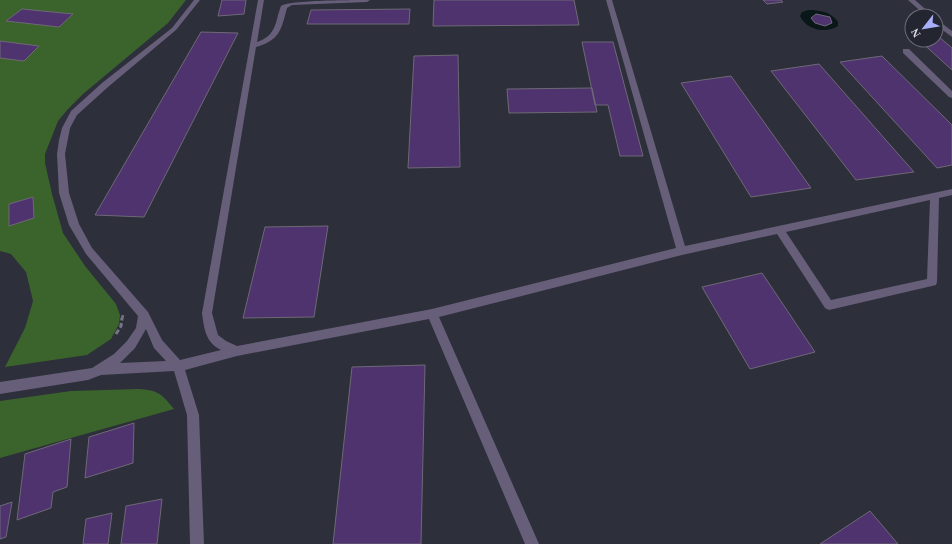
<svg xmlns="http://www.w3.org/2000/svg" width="952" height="544" font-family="Georgia,serif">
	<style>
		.green { fill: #3b632c }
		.water { fill: #091719 }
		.building { fill: #4f336e; stroke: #6e6976 }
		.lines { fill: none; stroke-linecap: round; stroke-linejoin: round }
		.path-far1 { stroke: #757681; stroke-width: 2.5; stroke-dasharray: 4 2; stroke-linecap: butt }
		.path { stroke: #757681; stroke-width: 3; stroke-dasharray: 5 2.5; stroke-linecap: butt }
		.minor { fill: #675e7a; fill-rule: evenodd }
	</style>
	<rect width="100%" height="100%" fill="#2d2f3b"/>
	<path class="green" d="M0,0H186L168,23L83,94L68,109L58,121L45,154V163L52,194L63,233L85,266L116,304L120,315L119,324L111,339L87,355L5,367L25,328L33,301L26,272L11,254L0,251Z
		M138,389C158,390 162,394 174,409L0,458V401L71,391Z"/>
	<path class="water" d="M808,10C820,10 831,12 838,22V26C826,34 806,30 800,16L802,12Z"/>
	<path class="building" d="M222,0H246L244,14L218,16Z
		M434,0H574L579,25L433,26Z
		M763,0H781L783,2L767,4Z
		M22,9L73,14L59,27L6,21Z
		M410,9L409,24H307L311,10Z
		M816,14L830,17L832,23L825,26L815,23L811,18Z
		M201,32L238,33L144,217L95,215Z
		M936,36H938L952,48V70L919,40H936Z
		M0,41L39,46L24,61L0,58Z
		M582,42H613L643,156H620L608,105H595Z
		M458,55L460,167L408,168L414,56Z
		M882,56L952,125V165L937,168L840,62Z
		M819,64L914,172L856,180L771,71Z
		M731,76L811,188L751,197L681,83Z
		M592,88L597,112L509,113L507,89Z
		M33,197L34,218L9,226V204Z
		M328,226L314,317L243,318L265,227Z
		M762,273L815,352L750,369L702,287Z
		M425,365L421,544H333L352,367Z
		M134,423L133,463L85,478L89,437Z
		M71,439L67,487L53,492L51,508L17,520L25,454Z
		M162,499L157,544H121L126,506Z
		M12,502L6,537L0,539V506Z
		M870,511L898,544H820Z
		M112,513L108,544H83L86,519Z"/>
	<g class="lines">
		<path class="path-far1" d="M122,319L123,315"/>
		<path class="path" d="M116,334L121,326L122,318"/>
		<path class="minor" d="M194,0H200L176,30L108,87L77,115L70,128L65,154L69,193L79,224L92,248L148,312L162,340L180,360L221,350C206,343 204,329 202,313L258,0H264L257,42C272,37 275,28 278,15C279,12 280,8 281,6C289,0 355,0 370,0L367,2L292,5L287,8C281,30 280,40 256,47L212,313L218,335L226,341L237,346L432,309L676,248L606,0H612L685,246L952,189V195L939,198L937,282L936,285L932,286L829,310L825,308L777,234L682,255L439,317L539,544H525L429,319L237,356L185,370L199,415L204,544H190L187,415L174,371L101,375L88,380L0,394V382L92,368L114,354L127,341L136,328L138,316L86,254L69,225L59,193L57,154L59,140L62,128L71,111L102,83L172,28ZM930,200L927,279L831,300L786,232ZM146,329L154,348L166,361L120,363L135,348Z
			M908,0H915L933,16H926Z
			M936,19L952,31V37L936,25Z
			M903,49H909L952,91V98L949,97L903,53Z"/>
	</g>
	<g transform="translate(924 28) rotate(239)"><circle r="19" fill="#232531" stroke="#6d6e79"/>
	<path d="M0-3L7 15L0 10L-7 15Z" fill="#a8b0fc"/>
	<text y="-6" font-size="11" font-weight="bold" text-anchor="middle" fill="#dbdce4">N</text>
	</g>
</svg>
